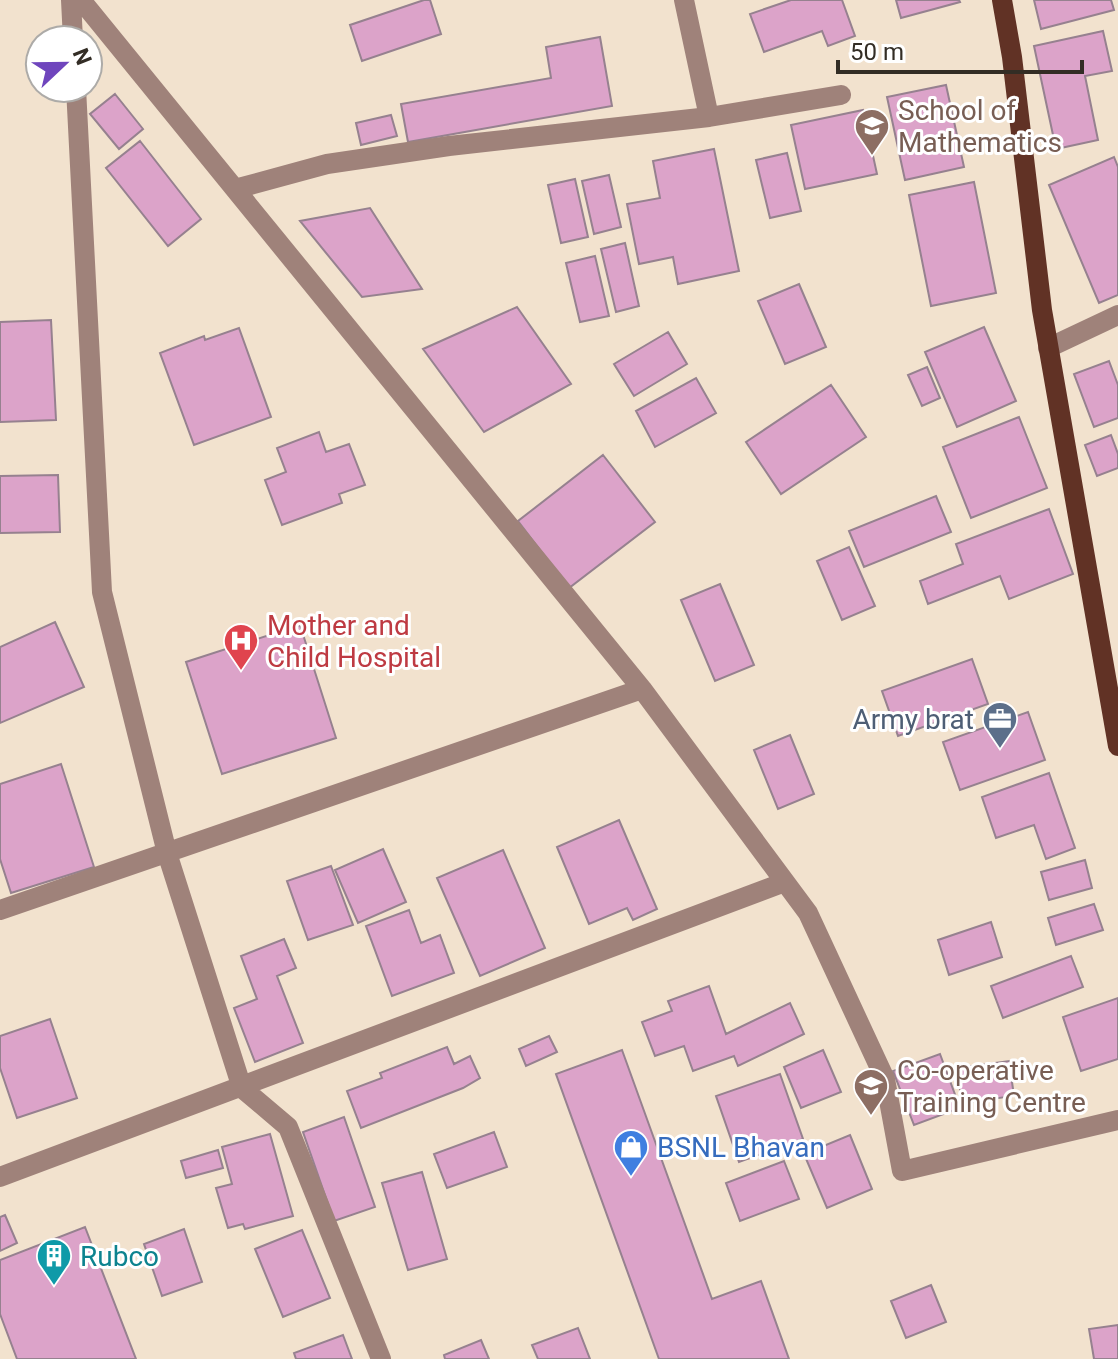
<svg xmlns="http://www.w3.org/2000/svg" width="1118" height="1359" font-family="Roboto,sans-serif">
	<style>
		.building { fill: #dca3c9; stroke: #96818f; stroke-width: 2 }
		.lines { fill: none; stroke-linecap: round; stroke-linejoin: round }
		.minor { stroke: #9f827a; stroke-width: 20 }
		.major { stroke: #613225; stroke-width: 20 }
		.labels { text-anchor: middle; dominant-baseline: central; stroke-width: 6; stroke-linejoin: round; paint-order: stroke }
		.education-label { font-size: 28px; fill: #785e54; stroke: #fff; text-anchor: start }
		.health-label { font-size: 28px; fill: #be3a42; stroke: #fff; text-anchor: start }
		.service-label { font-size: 28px; fill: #4e5e75; stroke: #fff; text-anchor: end }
		.shop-label { font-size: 28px; fill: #366cbe; stroke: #fff; text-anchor: start }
		.culture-label { font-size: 28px; fill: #0d838f; stroke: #fff; text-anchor: start }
	</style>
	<rect width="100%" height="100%" fill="#f2e2ce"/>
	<path class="building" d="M424,0H430L441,34L362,61L350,25Z
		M791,0H842L855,36L828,46L822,31L764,52L750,14Z
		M896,0H959L960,2L901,18Z
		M1034,0H1111L1114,10L1041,29Z
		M1103,31L1112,71L1085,76L1098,140L1056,149L1034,46Z
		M600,37L612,106L408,142L401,104L551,78L546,47Z
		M946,85L964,167L905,180L887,97Z
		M115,94L143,129L119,149L90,114Z
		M863,110L877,174L805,189L791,125Z
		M391,115L397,136L361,145L356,123Z
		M140,141L201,219L168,246L106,168Z
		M714,149L739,271L678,284L673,257L639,264L627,204L660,198L653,161Z
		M787,153L801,211L770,218L756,160Z
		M1114,157L1118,167V295L1099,303L1049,185Z
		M609,175L621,227L594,234L582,181Z
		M575,179L588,237L561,243L548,185Z
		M974,182L996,293L931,306L909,195Z
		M370,208L422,289L362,297L300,221Z
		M625,243L639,306L616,312L601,249Z
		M595,256L609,316L580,322L566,263Z
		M799,284L826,347L785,364L758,301Z
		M517,307L571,384L484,432L423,349Z
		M51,320L56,420L0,422V322Z
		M984,327L1016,401L957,427L925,352Z
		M239,328L271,417L194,445L160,353L204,336L205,340Z
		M668,332L687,364L634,396L614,364Z
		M1109,361L1118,385V418L1094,427L1074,374Z
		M927,367L940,398L922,406L908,375Z
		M696,378L716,413L655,447L636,411Z
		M831,385L866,437L781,494L746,442Z
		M1019,417L1047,488L971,518L943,447Z
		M319,432L326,452L349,444L365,485L339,494L342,503L282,525L265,480L286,472L277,448Z
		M1111,435L1118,454V468L1097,476L1085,445Z
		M603,455L655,522L569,588L518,521Z
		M58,475L60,532L0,533V476Z
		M936,496L951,532L864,567L849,531Z
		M1049,509L1073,574L1009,599L1000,576L928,604L920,581L963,564L956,544Z
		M849,547L875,606L842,620L817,561Z
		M720,584L754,665L715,681L681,600Z
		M55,622L84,687L0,723V647Z
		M300,625L336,738L222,774L186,662Z
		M972,659L988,704L898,736L882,691Z
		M1028,712L1045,760L960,790L943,742Z
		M790,735L814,794L778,809L754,750Z
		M61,764L94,867L11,893L0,859V784Z
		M1049,773L1075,848L1046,859L1034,825L996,838L982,797Z
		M619,820L657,909L633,920L627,908L589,924L557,847Z
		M383,849L406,902L358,923L335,870Z
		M503,850L545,948L480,976L437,878Z
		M1085,860L1092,888L1049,900L1041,872Z
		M331,866L353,925L308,940L287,881Z
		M1094,904L1103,930L1056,945L1048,918Z
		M409,910L421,943L440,935L454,973L392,996L366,926Z
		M991,922L1002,957L949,975L938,940Z
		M284,939L296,968L277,976L303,1043L255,1062L234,1008L257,999L241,956Z
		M1071,956L1083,987L1003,1018L991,986Z
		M709,986L726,1034L790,1003L804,1034L738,1066L734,1056L693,1071L684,1046L655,1056L642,1022L672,1011L668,1001Z
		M1118,998V1059L1081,1071L1063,1017Z
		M50,1019L77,1098L17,1118L0,1068V1036Z
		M549,1036L557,1052L526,1066L519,1049Z
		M447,1047L454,1064L470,1056L480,1078L463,1088L361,1128L347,1091L382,1078L380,1073Z
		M622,1050L712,1299L761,1281L789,1359H659L556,1074Z
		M823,1050L841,1092L801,1108L784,1067Z
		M940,1054L960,1108L914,1125L893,1071Z
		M1009,1061L1014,1096L962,1103L957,1068Z
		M780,1074L803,1139L739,1162L716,1096Z
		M344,1117L375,1207L334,1221L303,1132Z
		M494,1132L507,1167L447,1188L434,1154Z
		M270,1134L293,1216L245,1229L243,1224L228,1228L216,1188L232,1184L222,1147Z
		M850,1135L872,1189L827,1208L804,1154Z
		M218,1150L223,1168L186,1178L181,1161Z
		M784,1161L799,1199L740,1221L726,1183Z
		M422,1172L447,1259L408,1270L382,1183Z
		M5,1215L17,1243L0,1251V1217Z
		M85,1227L136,1359H17L0,1314V1260Z
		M184,1229L202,1282L162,1296L144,1244Z
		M302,1230L330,1298L283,1317L255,1249Z
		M931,1285L946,1322L906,1338L891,1301Z
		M1118,1325V1359H1094L1089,1329Z
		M578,1328L590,1359H538L532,1345Z
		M343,1335L352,1359H296L294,1353Z
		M481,1340L489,1359H445L444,1355Z"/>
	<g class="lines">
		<path class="minor" d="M71,0L73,40
			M81,0L642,689L808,913L885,1079L902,1171L1118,1120
			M684,0L709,117L841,95
			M76,88L102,592L167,853L242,1088L288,1127L381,1359
			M235,189L327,164L449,146L709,117
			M1048,348L1118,315
			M0,910L642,689
			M0,1177L785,882"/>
		<path class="major" d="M1002,0L1012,57L1042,310L1118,746"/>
	</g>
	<defs>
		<symbol id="school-pin" viewBox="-11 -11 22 30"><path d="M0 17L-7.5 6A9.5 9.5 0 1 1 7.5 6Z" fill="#8d6e63" stroke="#fff"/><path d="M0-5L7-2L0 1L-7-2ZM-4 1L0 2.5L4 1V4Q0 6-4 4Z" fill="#fff"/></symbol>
		<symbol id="hospital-pin" viewBox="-11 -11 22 30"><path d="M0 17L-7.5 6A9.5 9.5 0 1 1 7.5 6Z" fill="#e0444e" stroke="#fff"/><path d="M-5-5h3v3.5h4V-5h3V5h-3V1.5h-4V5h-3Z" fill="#fff"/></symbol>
		<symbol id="office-pin" viewBox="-11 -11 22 30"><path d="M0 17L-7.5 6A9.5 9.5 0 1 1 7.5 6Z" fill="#5c6f8a" stroke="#fff"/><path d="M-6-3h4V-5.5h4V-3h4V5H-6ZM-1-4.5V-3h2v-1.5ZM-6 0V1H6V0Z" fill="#fff"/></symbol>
		<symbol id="university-pin" viewBox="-11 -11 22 30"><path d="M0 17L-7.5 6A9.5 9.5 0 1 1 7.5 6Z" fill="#8d6e63" stroke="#fff"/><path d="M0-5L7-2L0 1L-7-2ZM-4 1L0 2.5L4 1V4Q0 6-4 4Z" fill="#fff"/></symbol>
		<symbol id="shop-pin" viewBox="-11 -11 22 30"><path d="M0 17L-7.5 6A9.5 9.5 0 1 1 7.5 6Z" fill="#3f7fe0" stroke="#fff"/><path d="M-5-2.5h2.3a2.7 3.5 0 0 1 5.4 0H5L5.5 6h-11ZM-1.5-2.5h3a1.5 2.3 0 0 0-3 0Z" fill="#fff"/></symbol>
		<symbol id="building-pin" viewBox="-11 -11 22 30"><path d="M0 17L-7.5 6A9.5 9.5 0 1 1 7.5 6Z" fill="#0f9aa8" stroke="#fff"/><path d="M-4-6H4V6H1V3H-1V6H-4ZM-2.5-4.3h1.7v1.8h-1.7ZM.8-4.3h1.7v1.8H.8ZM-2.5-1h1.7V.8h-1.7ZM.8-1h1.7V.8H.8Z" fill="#fff"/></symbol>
	</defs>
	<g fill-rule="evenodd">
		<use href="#school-pin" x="852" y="106" width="40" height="54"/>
		<use href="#hospital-pin" x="221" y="621" width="40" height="54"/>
		<use href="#office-pin" x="980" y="699" width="40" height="54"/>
		<use href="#university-pin" x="851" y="1066" width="40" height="54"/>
		<use href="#shop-pin" x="611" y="1127" width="40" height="54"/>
		<use href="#building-pin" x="34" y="1236" width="40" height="54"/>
	</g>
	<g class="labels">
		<g class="education-label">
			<text x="898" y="110">School of<tspan x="898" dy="32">Mathematics</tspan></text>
			<text x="897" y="1070">Co-operative<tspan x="897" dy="32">Training Centre</tspan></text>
		</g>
		<g class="health-label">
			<text x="267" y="625">Mother and<tspan x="267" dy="32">Child Hospital</tspan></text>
		</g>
		<g class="service-label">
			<text x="974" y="719">Army brat</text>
		</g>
		<g class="shop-label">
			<text x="657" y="1147">BSNL Bhavan</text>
		</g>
		<g class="culture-label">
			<text x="80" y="1256">Rubco</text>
		</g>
	</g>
	<g transform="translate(64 64) rotate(68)"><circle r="38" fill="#ffffff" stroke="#adaba8" stroke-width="2"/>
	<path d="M0-6L14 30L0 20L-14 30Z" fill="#6f45bd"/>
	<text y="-12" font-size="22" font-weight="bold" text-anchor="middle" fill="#332d25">N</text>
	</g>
	<path d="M838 60v12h244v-12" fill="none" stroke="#332d25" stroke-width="4"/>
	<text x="850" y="60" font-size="24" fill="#332d25" stroke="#ffffff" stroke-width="6" paint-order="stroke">50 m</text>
</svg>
